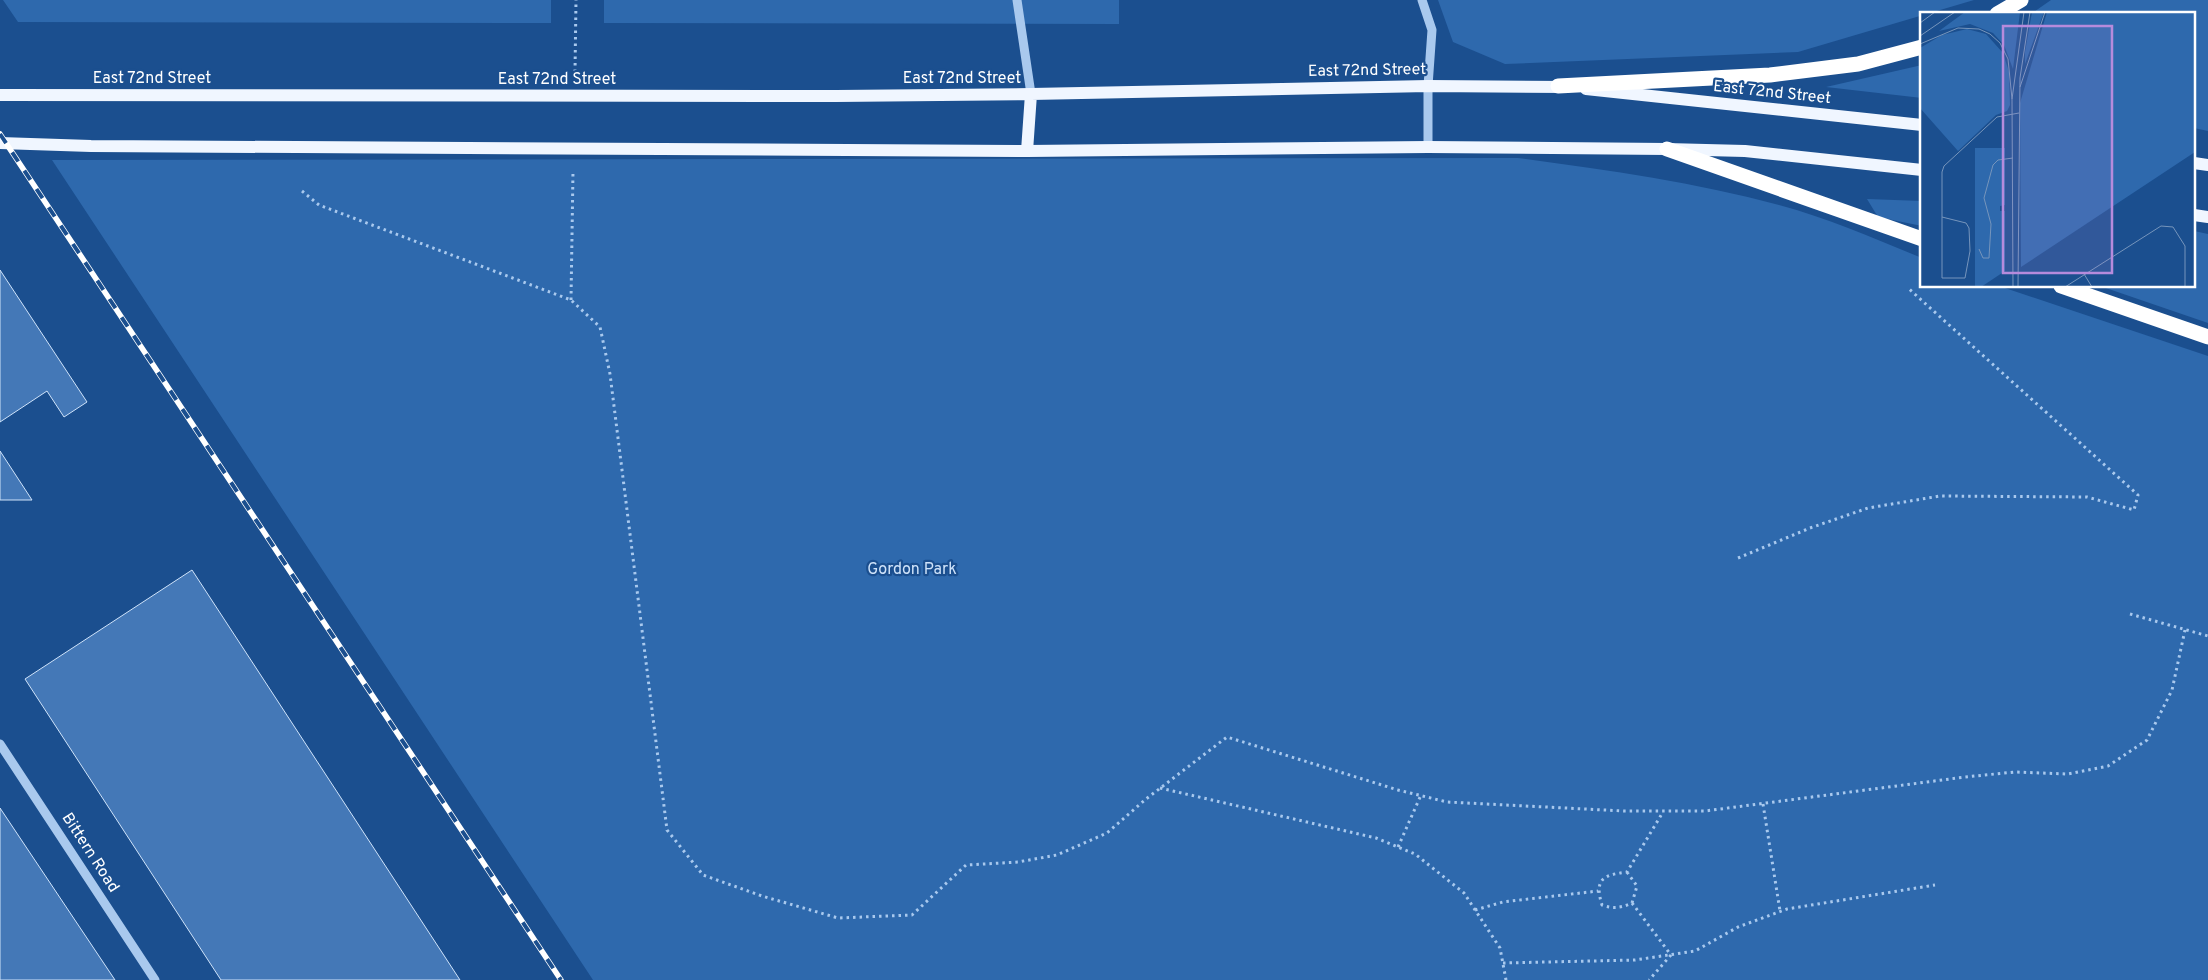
<svg xmlns="http://www.w3.org/2000/svg" width="2208" height="980" font-family="Overpass,sans-serif">
	<style>
		.green { fill: #2e69ad }
		.building { fill: #4478b7; stroke: #cfe3fa }
		.lines { fill: none; stroke-linecap: round; stroke-linejoin: round }
		.path { stroke: #a9c9ee; stroke-width: 3; stroke-dasharray: 2.5 4; stroke-linecap: butt }
		.minor { stroke: #a9c9ee; stroke-width: 9 }
		.major { stroke: #f0f6ff; stroke-width: 12 }
		.highway { stroke: #fff; stroke-width: 15 }
		.rail-casing { stroke: #fff; stroke-width: 5.5 }
		.rail { stroke: #1b4f8f; stroke-width: 4; stroke-dasharray: 11; stroke-linecap: butt }
		.labels { text-anchor: middle; dominant-baseline: central; stroke-width: 4.5; stroke-linejoin: round; paint-order: stroke }
		.street-label { font-size: 16px; fill: #fff; stroke: #1b4f8f }
		.park-label { font-size: 16px; fill: #cfe3fa; stroke: #1b4f8f }
		.inset-road { fill: none; stroke: #7695bc; stroke-width: 1 }
		.view { fill: #b68bdc; fill-opacity: 0.15; stroke: #b68bdc; stroke-width: 2.5 }
		.inset-edge { fill: none; stroke: #fff; stroke-width: 2.5 }
	</style>
	<rect width="100%" height="100%" fill="#1b4f8f"/>
	<path class="green" d="M3,0H551V23L18,22Z
		M604,0H1119V24L604,23Z
		M1438,0H1974L1798,52L1505,64L1453,42Z
		M2051,0H2208V131L2194,128V14H2031Z
		M1922,65V98L1826,87Z
		M1518,158C1606,170 1694,182 1779,205C1828,218 1875,239 1922,258V286H1999L2208,356V980H593L52,160Z
		M1867,199L1922,201V226L1878,217Z
		M2194,231L2208,234V323L2100,286H2194Z"/>
	<path class="building" d="M0,270L87,402L64,417L47,391L0,422Z
		M0,451L32,500H0Z
		M192,570L460,980H221L25,679Z
		M0,808L115,980H0Z"/>
	<g class="lines">
		<path class="path" d="M575,72L576,0
			M302,191L319,205L571,300L600,327L610,374L667,830L703,875L762,896L838,918L912,915L966,865L1018,862L1057,855L1107,833L1146,799L1227,737L1398,790L1447,802L1624,811H1705L1965,777L2015,772L2068,774L2108,766L2147,740L2172,690L2185,630
			M571,300L573,171
			M1738,558L1810,528L1868,508L1940,496L2087,497L2134,510L2138,495L1908,288
			M2130,614L2208,636
			M1160,788L1376,838L1415,854L1464,893L1500,948L1506,980
			M1763,804L1780,911
			M1398,847L1421,795
			M1627,872L1637,886L1632,903C1621,908 1613,909 1602,905C1594,879 1603,875 1627,872L1663,812
			M1632,903L1671,955L1649,980
			M1475,910L1503,902L1598,891
			M1503,963L1635,960L1695,951L1738,927L1787,909L1935,885"/>
		<path class="minor" d="M1017,0L1031,94
			M1422,0L1432,30L1428,86V147
			M0,744L155,980"/>
		<path class="major" d="M1586,89L1922,125
			M0,95L836,96L1031,94L1428,86L1566,87
			M0,143L91,146L1027,151L1428,147L1667,149L1745,151L1922,170
			M1027,151L1031,94
			M2194,163L2208,165
			M2194,215L2208,217"/>
		<path class="highway" d="M1997,14L2021,0
			M1558,86L1770,75L1858,64L1922,47
			M1667,149L1922,239
			M2061,286L2208,337"/>
		<defs>
			<path id="rail" d="M0,134L561,980"/>
		</defs>
		<use href="#rail" class="rail-casing"/>
		<use href="#rail" class="rail"/>
	</g>
	<g class="labels">
		<g class="street-label">
			<text transform="translate(1367 71) rotate(-1)">East 72nd Street</text>
			<text x="152" y="79">East 72nd Street</text>
			<text x="962" y="79">East 72nd Street</text>
			<text x="557" y="80">East 72nd Street</text>
			<text transform="translate(1772 93) rotate(6)">East 72nd Street</text>
			<text transform="translate(90 853) rotate(57)">Bittern Road</text>
		</g>
		<g class="park-label">
			<text x="912" y="570">Gordon Park</text>
		</g>
	</g>
	<g transform="translate(1920 12)">
		<rect width="275" height="275" fill="#1b4f8f"/>
		<path d="M45,0H100L93,57L84,33L73,21L50,12L19,19ZM112,0H124L105,52V40ZM127,0H275V140L101,255L100,91ZM47,17L66,22L83,41L89,60L90,93L87,99L76,103L38,139L0,96V36L22,23ZM55,136H85V193L80,194V199H85V259L61,275H55Z" fill="#2e69ad"/>
		<path class="inset-road" d="M0,11L15,0M0,24L35,0M0,32L38,16L59,17L70,22L80,31L88,47L92,87M100,75L125,0M22,205L46,211L49,216L50,239L45,266H22V160L24,154L77,105L99,101M59,237L63,246H69L71,212L64,186L73,153L78,148L93,146M164,262L172,275M93,275L92,87L104,0M98,275L100,66L110,0M145,275L241,214L253,215L265,234V275"/>
		<path class="view" d="M83,14H192V261H83Z"/>
		<rect width="275" height="275" class="inset-edge"/>
	</g>
</svg>
